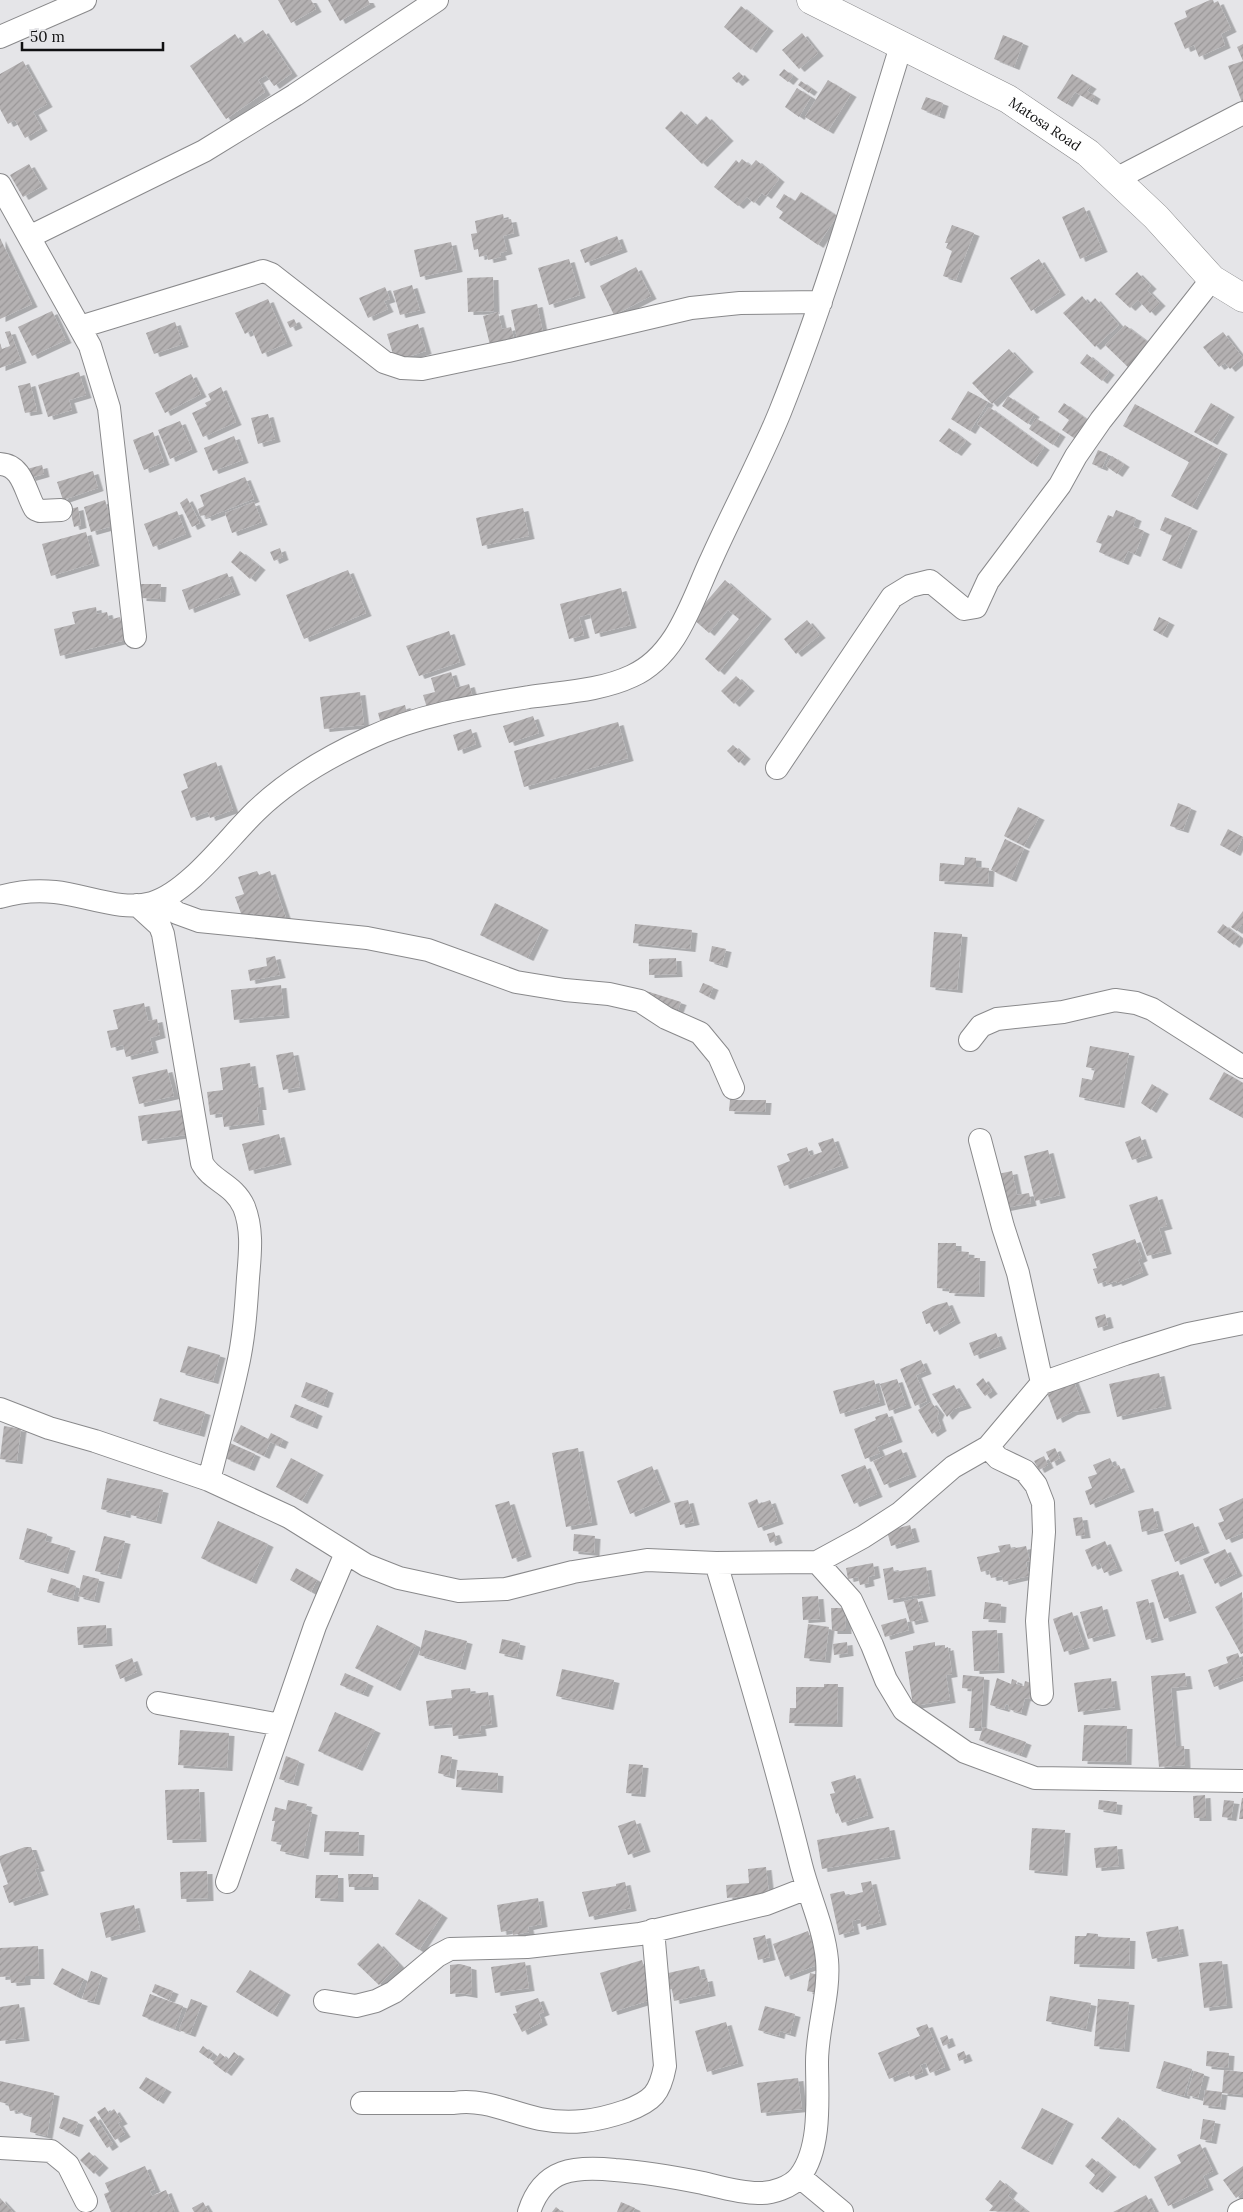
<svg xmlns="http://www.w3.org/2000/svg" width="1243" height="2212" font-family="Lora,serif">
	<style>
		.building { fill: url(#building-hatch); filter: url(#shadow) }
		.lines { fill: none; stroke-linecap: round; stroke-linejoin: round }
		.minor-casing { stroke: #89898b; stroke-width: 24 }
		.tertiary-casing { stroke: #89898b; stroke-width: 29 }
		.minor { stroke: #fff; stroke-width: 22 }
		.tertiary { stroke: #fff; stroke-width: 28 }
		.labels { text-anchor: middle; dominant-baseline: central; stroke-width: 5; stroke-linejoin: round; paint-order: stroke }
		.street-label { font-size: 14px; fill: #101011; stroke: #e5e5e8 }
	</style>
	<defs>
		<pattern id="building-hatch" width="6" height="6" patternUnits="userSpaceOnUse" patternTransform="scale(1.25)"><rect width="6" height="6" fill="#b4b1b2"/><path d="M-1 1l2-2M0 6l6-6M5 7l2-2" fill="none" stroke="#9a9798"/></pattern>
		<filter id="shadow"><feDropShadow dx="5.5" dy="3" stdDeviation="0" flood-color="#0004"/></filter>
	</defs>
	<rect width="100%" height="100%" fill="#e5e5e8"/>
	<path class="building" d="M278,0H311L316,9L291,23Z
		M328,0H368L370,4L340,21Z
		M1210,0H1213L1214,3L1218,1L1231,29L1221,34L1225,45L1199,57L1194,45L1185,49L1174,23L1187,17L1185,11Z
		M741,6L768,28L751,50L724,27Z
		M263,30L292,73L274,86L266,75L258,80L265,92L226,119L190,66L235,34L242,44Z
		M802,33L818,53L799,69L782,50Z
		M1003,35L1023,43L1014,67L994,59Z
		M1243,44V105L1228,66L1243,61L1237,47Z
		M23,61L47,104L33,112L42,128L25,138L15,120L8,124L0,109V74Z
		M784,69L793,76L788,82L779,75Z
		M739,72L744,77L737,83L732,78Z
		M1072,74L1091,86L1087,91L1095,96L1092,102L1075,92L1067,104L1057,98Z
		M828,80L851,94L828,131L805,117Z
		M801,81L812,89L809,93L798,85Z
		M797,88L811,97L799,117L785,107Z
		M926,97L943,103L939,116L921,109Z
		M681,111L696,126L706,116L728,138L702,164L665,128Z
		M742,159L751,166L756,160L779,179L766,196L762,193L754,203L747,197L738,206L714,187L736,160L739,163Z
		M29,164L42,186L23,197L10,175Z
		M801,192L837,216L818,245L779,218L783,212L776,207L784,194L795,201Z
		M1084,207L1102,249L1080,259L1062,217Z
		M503,214L504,220L511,219L514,233L503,236L507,251L500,253L501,257L488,260L487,255L479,257L478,249L474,250L471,234L477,233L475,221Z
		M952,225L974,233L956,280L943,276L952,251L946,248L948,243H945Z
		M617,236L622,249L585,263L580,250Z
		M0,238L32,304L0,319Z
		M451,242L457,269L420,277L414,250Z
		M569,259L580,295L549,305L538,268Z
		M1039,259L1060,292L1031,311L1010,278Z
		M636,267L651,296L614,315L600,286Z
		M1137,272L1151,286L1147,290L1160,303L1150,313L1138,300L1130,308L1115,294Z
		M493,277L494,311L468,312L467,278Z
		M412,285L420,310L400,315L393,291Z
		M385,287L390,299L384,301L388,309L368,318L359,298Z
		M1082,296L1089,304L1095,298L1119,325L1095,347L1063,313Z
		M268,299L287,343L262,354L252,330L245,334L235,313Z
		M537,304L544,338L518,344L511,310Z
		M52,311L66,340L32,356L18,327Z
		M498,312L502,329L511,327L515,343L491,349L483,316Z
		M294,319L297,325L290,328L287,322Z
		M175,322L183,344L154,354L146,333Z
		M418,324L426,351L395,361L387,334Z
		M1125,325L1149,343L1130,369L1105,345Z
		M10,331L21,360L0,368V343L2,349L10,346L5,332Z
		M1223,332L1243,358L1230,369L1225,363L1219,367L1203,347Z
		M1009,349L1028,369L992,404L972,383Z
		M1087,354L1109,372L1102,381L1080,363Z
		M79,372L86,395L69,400L72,410L48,417L38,385Z
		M191,374L201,394L165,413L155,393Z
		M30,383L37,411L25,413L18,386Z
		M221,387L236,422L203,437L192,413L207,406L205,403L211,400L208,394Z
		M968,391L988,402L970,431L951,419Z
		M1008,396L1034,414L1028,424L1002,406Z
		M1064,403L1089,421L1077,440L1062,430L1069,420L1058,412Z
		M1211,403L1229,414L1212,442L1194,432Z
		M1135,404L1222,451L1192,507L1171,496L1189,462L1123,426Z
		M989,407L1044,447L1032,464L977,424Z
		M268,414L275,439L258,444L251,418Z
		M1036,418L1060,434L1053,445L1029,429Z
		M180,421L192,449L170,459L158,430Z
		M949,428L966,441L956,453L939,441Z
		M153,432L164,462L144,470L133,440Z
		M234,436L243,460L213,471L204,448Z
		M1098,450L1108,454L1102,468L1092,464Z
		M1112,456L1124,464L1117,474L1106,466Z
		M42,465L44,474L30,478L27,469Z
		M93,471L98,488L63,500L57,482Z
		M245,477L254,499L206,518L205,515L200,516L198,509L204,506L200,495Z
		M187,498L200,523L192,527L180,503Z
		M105,500L113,526L91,532L84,507Z
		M254,502L262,522L232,533L225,513Z
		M78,507L81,525L74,527L70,509Z
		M523,508L529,536L482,546L476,518Z
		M1116,510L1136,518L1133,526L1144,531L1135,554L1128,551L1123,562L1099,552L1102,544L1096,542L1108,515L1113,517Z
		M177,511L186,534L153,547L144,524Z
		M1165,517L1192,528L1176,566L1162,560L1172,535L1160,530Z
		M86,532L94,563L51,576L42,544Z
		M280,548L283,557L274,561L270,552Z
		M240,551L260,567L250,579L231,562Z
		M348,570L366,613L304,639L286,595Z
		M227,573L235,592L189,610L182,590Z
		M725,580L766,616L719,672L705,659L739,619L728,610L709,633L692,618Z
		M141,584H161L160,599L141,598Z
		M621,588L631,625L595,634L590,614L579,617L584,635L569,639L560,604Z
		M96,607L97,614L107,612L109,620L120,617L126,640L60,656L54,629L75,624L72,612Z
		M1159,617L1169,622L1162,635L1153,630Z
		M807,620L820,635L796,654L784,639Z
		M449,631L460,662L419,676L406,646Z
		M451,672L456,688L469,684L474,701L429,714L423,695L435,692L431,678Z
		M736,676L749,688L734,704L721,691Z
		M360,692L364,725L324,729L320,697Z
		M405,705L408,717L381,724L378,713Z
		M533,716L539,733L509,743L503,726Z
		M618,722L628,758L524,787L514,751Z
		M471,729L476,744L458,751L453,735Z
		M733,745L745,756L739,763L727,751Z
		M216,762L233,810L210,818L208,812L191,818L181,791L188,788L183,774Z
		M1178,803L1191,808L1183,830L1170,826Z
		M1018,807L1039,817L1024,846L1004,836Z
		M1228,829L1243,837L1235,853L1220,845Z
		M1005,839L1024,848L1011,879L991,870Z
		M965,857L976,858V867L989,868L988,884L939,881L940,863L964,865Z
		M257,871L259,875L270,871L287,921L257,923L253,913L242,916L235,897L244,894L238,877Z
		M495,903L543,927L528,958L480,935Z
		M1243,911V926L1241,925L1237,931L1231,927Z
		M635,924L692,930L690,949L633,943Z
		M1223,924L1240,937L1234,945L1217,932Z
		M934,932L962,934L957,990L930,987Z
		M712,946L726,949L722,965L709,961Z
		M275,956L280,975L250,981L248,970L267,966L266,958Z
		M676,958L677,974L649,975V959Z
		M703,983L713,987L709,997L699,992Z
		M281,985L284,1015L234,1020L231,990Z
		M640,989L681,1002L678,1010L638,998Z
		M144,1003L148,1021L157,1019L160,1035L150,1038L153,1050L126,1057L123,1045L111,1048L107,1031L118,1029L113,1010Z
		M1090,1046L1129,1053L1119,1105L1079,1097L1082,1078L1092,1080L1095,1069L1086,1067Z
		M293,1052L300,1087L283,1090L276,1055Z
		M250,1063L253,1085L258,1084L261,1107H257L259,1122L224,1127L222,1113L210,1115L207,1092L223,1090L220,1068Z
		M167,1069L174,1096L139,1104L132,1077Z
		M1224,1072L1243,1083V1118L1209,1099Z
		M1152,1084L1163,1091L1151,1110L1141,1103Z
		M730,1100H766L765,1112L729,1111Z
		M182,1110L186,1135L142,1141L138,1116Z
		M279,1134L286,1162L249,1171L242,1144Z
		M1140,1136L1147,1155L1132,1160L1125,1142Z
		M833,1138L843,1165L784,1186L777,1166L790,1161L787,1154L807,1147L810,1156L822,1152L818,1143Z
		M1048,1150L1060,1195L1035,1201L1024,1156Z
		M1012,1171L1017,1195L1029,1193L1031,1203L1000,1209L998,1174Z
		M1157,1196L1167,1226L1159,1228L1166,1251L1147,1256L1129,1205Z
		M1135,1239L1142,1258L1138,1260L1143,1272L1117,1283L1116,1281L1107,1284L1106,1281L1098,1284L1093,1269L1097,1268L1092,1254Z
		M938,1243H956V1251L969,1252L968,1258H980L979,1294L949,1293L950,1289L937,1288Z
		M947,1302L955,1320L934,1332L930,1323L926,1324L922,1312L933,1306Z
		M1105,1314L1108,1325L1098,1328L1095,1317Z
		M996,1333L1001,1346L974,1356L969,1343Z
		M188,1346L220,1355L213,1381L180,1372Z
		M921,1360L926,1371L916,1375L927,1401L915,1406L900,1369Z
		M1159,1373L1166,1406L1117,1417L1109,1384Z
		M1072,1377L1085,1410L1072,1412L1057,1420L1045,1387Z
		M983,1378L992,1391L985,1396L976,1384Z
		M897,1379L906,1405L889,1411L880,1384Z
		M874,1380L880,1402L840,1414L833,1391Z
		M306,1382L328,1390L323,1405L301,1397Z
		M954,1385L966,1405L954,1409L947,1417L932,1394Z
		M160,1398L205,1412L199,1434L153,1421Z
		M931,1402L939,1412L937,1417L941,1428L932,1434L918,1410Z
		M295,1404L317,1413L312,1426L290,1417Z
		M887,1413L897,1439L877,1447L880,1453L865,1459L854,1429L876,1420L875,1417Z
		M241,1425L268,1439L271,1433L283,1439L280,1446L270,1442L264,1456L233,1441Z
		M4,1426L21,1429L17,1461L0,1459Z
		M230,1443L255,1454L249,1468L225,1458Z
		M578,1448L592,1522L566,1527L552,1453Z
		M1055,1448L1060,1458L1051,1463L1046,1452Z
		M901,1449L911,1474L884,1485L873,1461Z
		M1044,1456L1048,1465L1039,1470L1034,1461Z
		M291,1458L318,1472L302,1501L276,1487Z
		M1110,1458L1114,1467L1119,1465L1129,1489L1090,1505L1085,1491L1092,1488L1088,1477L1097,1474L1093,1465Z
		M865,1465L877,1494L854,1504L841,1475Z
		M652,1466L665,1499L630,1514L617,1481Z
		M107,1478L163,1490L156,1521L131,1515V1511L126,1510L125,1515L101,1509Z
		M1243,1498V1533L1226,1540L1218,1523L1224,1521L1219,1509Z
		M757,1499L759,1504L770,1500L778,1521L758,1528L748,1503Z
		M688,1500L694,1522L680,1525L674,1503Z
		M509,1501L526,1554L512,1559L495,1505Z
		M1153,1508L1158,1528L1142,1532L1138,1511Z
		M1082,1517L1085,1535L1076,1536L1073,1518Z
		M218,1521L268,1544L251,1581L201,1558Z
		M1193,1523L1204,1550L1175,1562L1164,1534Z
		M910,1525L914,1539L891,1546L887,1531Z
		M27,1528L47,1534L45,1541L70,1548L63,1571L19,1559Z
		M774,1532L777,1540L770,1543L767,1534Z
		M574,1534L595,1536L594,1553L573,1551Z
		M104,1536L125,1541L116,1576L95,1571Z
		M1105,1541L1117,1568L1104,1573L1100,1563L1092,1567L1085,1550Z
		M1010,1544L1011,1549L1026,1546L1030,1561L1026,1562L1029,1576L1003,1582L1002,1576L991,1578L989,1570L981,1572L977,1557L1000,1552L998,1546Z
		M1225,1549L1237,1573L1215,1584L1203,1559Z
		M873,1563L875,1575L868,1577L869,1583L860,1585L858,1577L848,1579L846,1568Z
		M893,1567L894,1572L926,1567L930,1593L888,1600L883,1569Z
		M296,1568L317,1580L311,1592L290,1580Z
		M1178,1571L1191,1610L1164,1619L1151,1580Z
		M83,1575L99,1579L94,1600L78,1596Z
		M51,1578L76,1586L73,1599L47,1592Z
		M1242,1592L1243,1653L1241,1654L1215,1607Z
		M818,1596L820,1619L803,1620L802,1597Z
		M917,1598L923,1619L910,1622L904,1601Z
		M1148,1599L1158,1637L1146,1640L1136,1602Z
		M985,1602L1001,1604L1000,1620L983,1619Z
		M1102,1606L1110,1633L1088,1639L1080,1612Z
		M831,1608H845L846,1631H832Z
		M1072,1612L1084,1646L1064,1652L1053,1619Z
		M906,1618L909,1630L885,1637L881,1625Z
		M808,1624L829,1627L825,1660L804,1658Z
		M106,1625L107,1643L78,1645L77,1627Z
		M377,1625L416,1645L395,1688L355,1668Z
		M425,1630L467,1641L460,1667L419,1655Z
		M997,1630L999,1670L974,1671L972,1631Z
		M502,1639L520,1643L517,1657L499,1653Z
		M847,1642L848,1653L834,1655L833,1644Z
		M935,1642V1646L945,1645V1648L948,1647L952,1674L946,1675L950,1700L913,1706L905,1652L913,1650V1646Z
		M1238,1653L1243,1668V1676L1214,1687L1208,1670L1228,1663L1226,1657Z
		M132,1658L137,1672L120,1679L115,1665Z
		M562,1669L614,1680L608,1707L556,1696Z
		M345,1673L368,1683L363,1694L340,1685Z
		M1185,1673L1187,1686L1171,1688L1176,1746H1184L1185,1765L1159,1767L1151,1676Z
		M963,1675L984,1677L981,1728H969L972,1689L962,1688Z
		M997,1678L1011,1684L1012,1679L1017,1681L1016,1684L1024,1686L1025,1681L1034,1684L1029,1699L1025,1698L1021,1713L1008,1709L1009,1705L1006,1704L1004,1709L990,1705Z
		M1111,1678L1115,1707L1078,1712L1074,1683Z
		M824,1684H838L837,1724L789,1723L790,1708H796V1687H824Z
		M470,1688L471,1694L488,1692L492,1724L480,1726L481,1733L453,1736L452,1724L429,1726L426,1701L452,1698L451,1690Z
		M335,1712L375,1730L357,1768L318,1751Z
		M1084,1725L1127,1726L1126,1762L1082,1761Z
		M983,1727L1026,1742L1021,1755L979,1740Z
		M180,1730L229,1733L227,1768L178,1765Z
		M441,1755L452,1757L449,1776L438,1773Z
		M286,1756L299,1761L293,1783L279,1779Z
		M629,1764L643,1765L640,1794L626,1793Z
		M457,1770L498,1773L497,1790L456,1787Z
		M855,1775L868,1815L842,1823L838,1813L836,1814L830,1794L835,1793L831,1782Z
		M199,1789L201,1839L167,1840L165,1790Z
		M1205,1795L1206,1818H1194L1193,1796Z
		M1242,1798H1243V1819H1239Z
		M288,1800L307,1804L305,1810L312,1812L303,1856L280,1851L282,1843L271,1841L275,1821H272L275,1807L286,1810Z
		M1099,1800L1117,1802L1116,1812L1098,1809Z
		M1224,1800L1234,1801L1231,1818L1222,1817Z
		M635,1820L645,1849L628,1855L618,1826Z
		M889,1827L895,1856L822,1869L817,1840Z
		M1032,1828L1065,1830L1062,1873L1029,1870Z
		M325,1831L359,1832L358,1853L324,1852Z
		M1117,1846L1119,1866L1096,1868L1094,1848Z
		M25,1847H31L39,1868L35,1869L43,1892L9,1903L3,1886L8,1884L0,1862V1856Z
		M766,1867L769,1894L727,1898L726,1885L749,1883L748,1869Z
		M207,1871L208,1898L181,1899L180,1872Z
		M348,1874H373V1887H349Z
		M316,1875H338V1899L315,1898Z
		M871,1881L881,1922L861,1927L860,1919L852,1921L854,1931L839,1935L830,1894L844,1891L846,1896L863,1892L861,1883Z
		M625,1882L631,1908L589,1917L582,1892L616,1886V1884Z
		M538,1898L542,1924L528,1927L529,1932L513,1935L512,1930L501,1932L497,1905Z
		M419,1899L442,1915L419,1950L395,1934Z
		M134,1905L140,1929L106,1938L100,1913Z
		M1178,1926L1183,1953L1152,1959L1146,1932Z
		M808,1931L820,1964L785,1977L773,1944Z
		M1087,1933L1098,1934V1937L1130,1938L1129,1966L1074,1964L1075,1936H1086Z
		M765,1935L770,1957L758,1960L753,1938Z
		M378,1943L399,1965L379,1985L357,1964Z
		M38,1946L39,1976H25V1982L11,1983L10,1976L0,1977V1948Z
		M642,1960L654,1999L612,2012L600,1973Z
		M1222,1961L1227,2005L1204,2008L1199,1963Z
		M525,1962L529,1988L495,1993L491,1967Z
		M460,1964L471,1967L472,1995L460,1993L450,1994V1965Z
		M699,1966L702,1979L707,1978L710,1993L674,2001L672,1989L667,1990L664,1974Z
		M62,1968L84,1979L76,1996L53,1984Z
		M250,1970L285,1992L272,2014L236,1992Z
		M91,1971L102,1975L94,2002L82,1999Z
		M810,1973L824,1976L817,1993L807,1991Z
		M155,1984L173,1991L169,2000L152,1992Z
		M150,1994L183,2006L175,2029L142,2016Z
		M1050,1996L1091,2003L1086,2029L1046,2021Z
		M538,1998L544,2012L539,2014L542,2022L522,2032L513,2014L517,2013L515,2006Z
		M191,1999L202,2003L190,2034L179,2030Z
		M1098,1999L1129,2002L1124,2049L1094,2046Z
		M19,2004L24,2038L0,2041V2007Z
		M765,2006L795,2014L790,2034L780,2031L779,2036L758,2030Z
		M726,2022L738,2063L707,2072L695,2031Z
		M927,2024L945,2067L930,2073L926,2063L920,2065L923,2072L910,2077L908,2071L889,2079L878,2053L920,2036L916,2028Z
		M947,2035L950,2043L943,2046L940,2038Z
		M203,2046L213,2054L209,2059L199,2052Z
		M964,2051L967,2058L959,2061L957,2054Z
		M1207,2051L1229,2053L1228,2068L1206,2066Z
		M234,2052L239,2056L226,2073L213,2063L220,2053L228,2060Z
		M1164,2061L1192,2069L1184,2096L1156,2088Z
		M1224,2070L1243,2072V2095L1222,2093Z
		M1194,2071L1204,2074L1198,2098L1187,2095Z
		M146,2077L166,2089L158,2101L139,2088Z
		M798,2078L802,2109L761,2113L757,2083Z
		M0,2081L54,2093L47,2136L30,2132L32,2116L18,2112L17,2110L10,2111L8,2104L0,2102Z
		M1205,2090L1222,2092L1220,2107L1203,2105Z
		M105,2107L109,2113L114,2109L122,2121L118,2123L125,2134L115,2140L97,2112Z
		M1042,2108L1068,2121L1047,2162L1021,2148Z
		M95,2116L113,2144L107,2148L89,2120Z
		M63,2117L78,2122L74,2134L59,2128Z
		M1118,2117L1151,2146L1134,2166L1101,2138Z
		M1203,2119L1215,2121L1211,2141L1200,2139Z
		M1200,2144L1213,2171L1203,2176L1208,2187L1168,2206L1154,2177L1181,2163L1177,2155Z
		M89,2152L103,2165L94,2174L80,2160Z
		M1092,2158L1111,2174L1097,2190L1089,2183L1095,2175L1085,2166Z
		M145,2166L155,2189L150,2191L152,2196L166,2190L175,2212H111L104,2194L109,2192L105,2183Z
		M1243,2166V2192L1236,2198L1223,2180Z
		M1000,2180L1012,2190L1008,2196L1028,2212L989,2211L993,2206L985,2199Z
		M1146,2195L1155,2212H1113L1119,2209Z
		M0,2198L13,2212H0Z
		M203,2202L209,2212H194L192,2208Z
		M621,2202L635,2208L633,2212H617Z
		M556,2207L562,2212H552Z"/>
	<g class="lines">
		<defs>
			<path id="minor" d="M0,37L85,0
				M1116,179L1243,113
				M0,185L90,346L109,408L135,637
				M29,237L204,151L295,95L437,0
				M80,327L263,271L271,274L384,362L402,368L422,369L508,351L691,308L740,303L821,302
				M0,464C23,465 25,492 35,509L40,511L61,510
				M777,768L892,597L910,586L930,581L964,609L976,607L988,581L1060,485L1076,456L1101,420L1212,279
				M0,897C17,892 37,890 55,892C86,895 122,912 152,903C189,892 228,838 256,811C287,781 328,757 367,739C418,715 474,706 529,697C563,692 600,691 632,676C678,655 692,600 712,558C734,509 760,461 780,412C828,292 863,169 901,46
				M161,900L177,913L199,921L367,938L428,950L516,982L565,990L609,994L640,1001L666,1018L700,1033L719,1056L733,1088
				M137,905L160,926L163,934L202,1163C211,1181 234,1184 244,1207C253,1230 250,1254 248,1278C246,1309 244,1339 237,1369C229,1406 218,1443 209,1480
				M970,1040L981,1026L997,1019L1063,1012L1115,1000L1136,1003L1152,1009L1243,1067
				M980,1140L1003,1227L1018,1273L1042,1383
				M0,1409L49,1428L95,1441L209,1480L289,1517L366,1565L399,1578L459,1591L506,1589L573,1572L647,1560L716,1563L817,1562L863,1537L900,1513L953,1467L988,1447L1042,1383L1125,1354L1188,1334L1243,1323
				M988,1447L998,1458L1025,1471L1036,1485L1043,1503L1044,1532L1037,1621L1042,1694
				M817,1562L851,1600L872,1645L886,1680L904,1710L965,1752L1035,1778L1243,1781
				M158,1703L281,1725
				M227,1882L315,1626L346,1553
				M325,2001L356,2006L376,2001L394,1992L437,1956L450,1949L527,1947L640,1934L766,1904L807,1888
				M362,2103H454C484,2098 511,2113 540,2119C571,2125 597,2121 626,2111C653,2101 660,2093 665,2066L653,1930
				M0,2148L51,2151L68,2165L86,2201
				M800,2177L842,2212
				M529,2212C543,2168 575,2166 615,2170C645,2172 673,2177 703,2183C720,2187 740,2193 758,2193C771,2194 792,2187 800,2176C822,2147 817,2096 817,2062C817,2028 830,1994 827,1960C824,1927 809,1897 801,1865C776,1764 746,1664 716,1563
				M1239,2212L1243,2210"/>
			<g id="tertiary">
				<path id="s1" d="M811,0L1008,99L1088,153L1156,217L1212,279L1243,298"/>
			</g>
		</defs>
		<use href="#minor" class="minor-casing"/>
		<use href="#tertiary" class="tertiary-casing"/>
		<use href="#minor" class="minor"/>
		<use href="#tertiary" class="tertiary"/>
	</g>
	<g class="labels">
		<g class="street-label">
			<text stroke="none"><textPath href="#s1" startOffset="265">Matosa Road</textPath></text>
		</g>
	</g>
	<path d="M22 42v8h141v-8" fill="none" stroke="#101011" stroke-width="2.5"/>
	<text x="30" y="42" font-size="15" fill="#101011" stroke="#e5e5e8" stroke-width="4" paint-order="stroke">50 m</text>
</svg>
